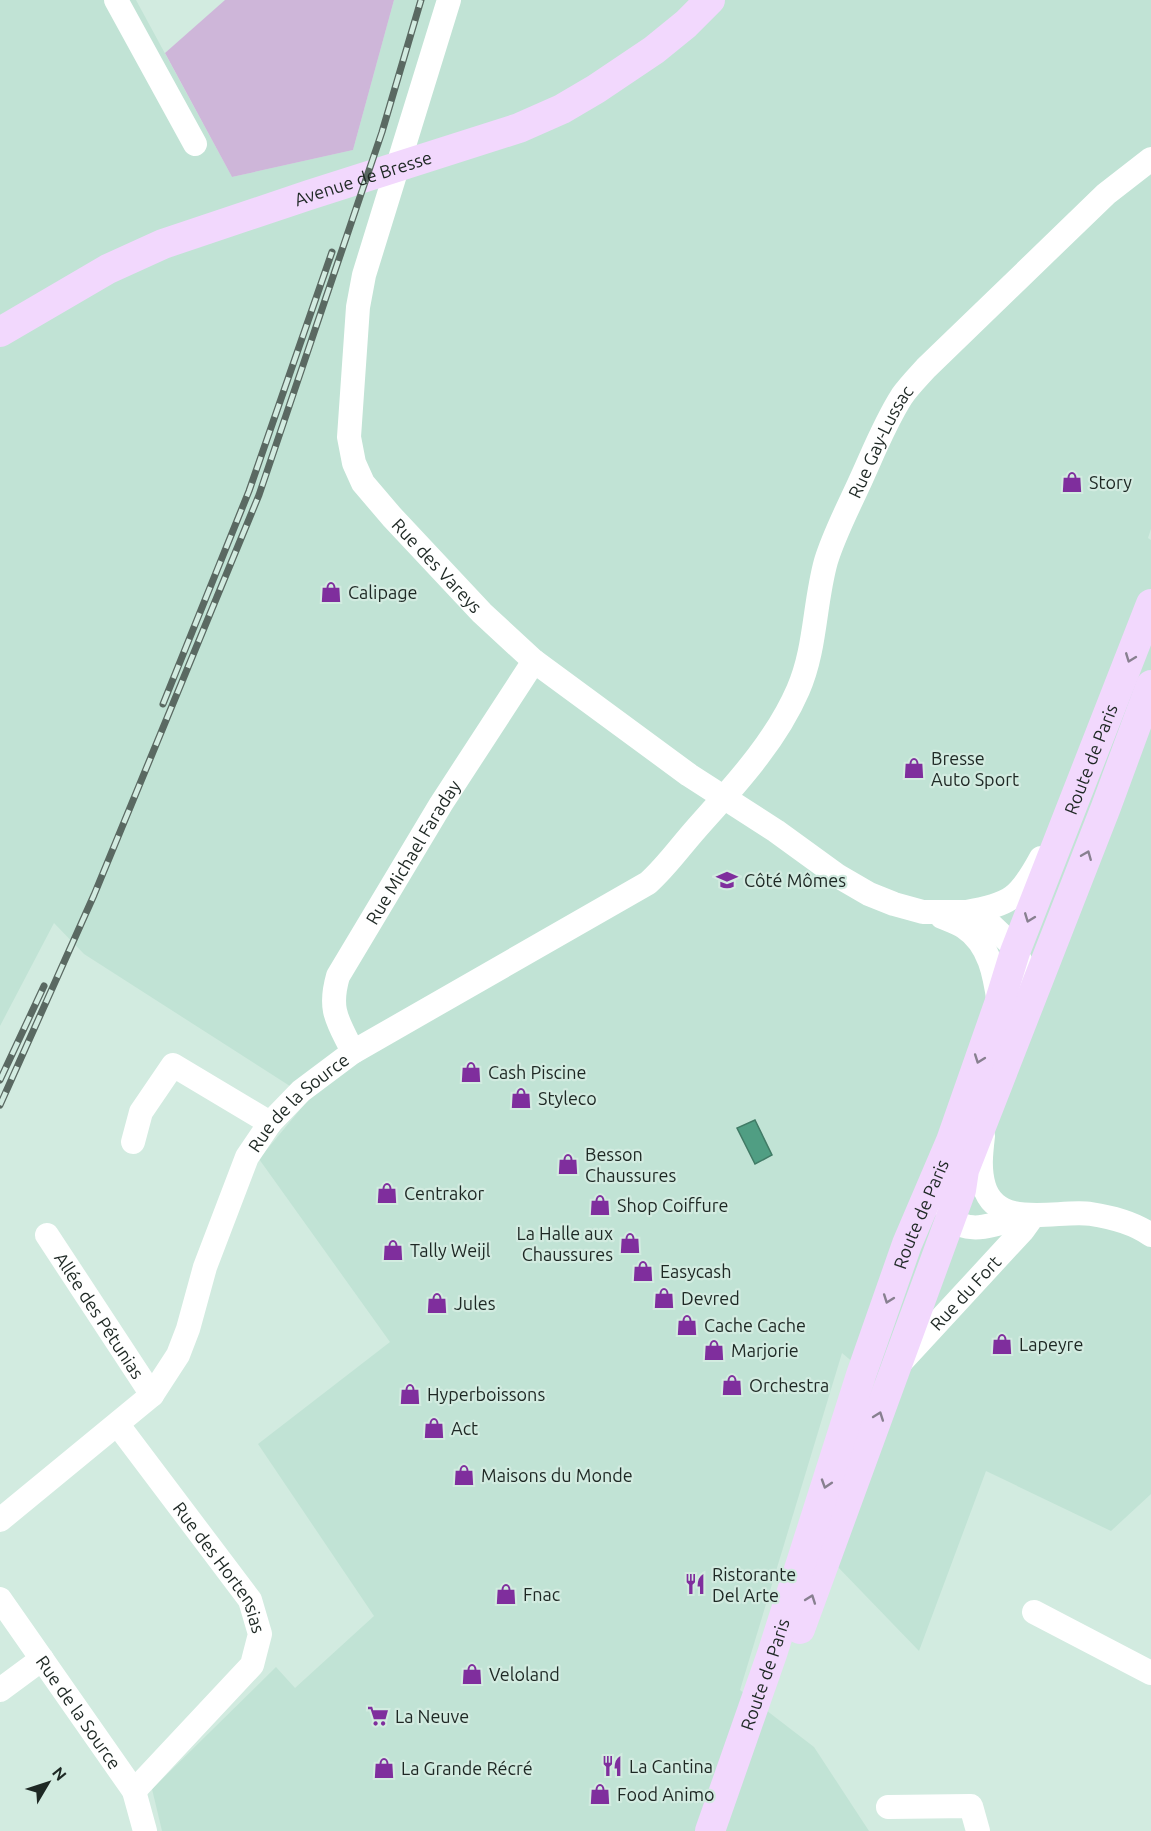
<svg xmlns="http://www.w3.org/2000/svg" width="1151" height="1831" font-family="Ubuntu,sans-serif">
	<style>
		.built { fill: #c1e3d5 }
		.green { fill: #ceb6d9 }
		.water { fill: #509e83; stroke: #417b66; stroke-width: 1.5 }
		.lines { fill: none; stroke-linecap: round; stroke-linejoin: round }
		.minor { stroke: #fff; stroke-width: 24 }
		.major { stroke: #f2d8fd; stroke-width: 30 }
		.rail-casing { stroke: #5a6962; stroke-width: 7 }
		.rail { stroke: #d2ebe0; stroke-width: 4.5; stroke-dasharray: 14; stroke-linecap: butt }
		.oneway { stroke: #888090 }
		.labels { text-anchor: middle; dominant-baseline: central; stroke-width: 4.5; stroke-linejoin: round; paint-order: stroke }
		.street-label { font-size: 18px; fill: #1e2824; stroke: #d2ebe0 }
		.poi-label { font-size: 18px; fill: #1e2824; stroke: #d2ebe0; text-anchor: start }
	</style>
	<rect width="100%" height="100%" fill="#d2ebe0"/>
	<path class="built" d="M0,0H136L232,177L353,150L394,0H1151V529L1148,538L1151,540V1494L1111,1531L986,1471L919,1651L835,1564L894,1397L842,1353L740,1690L814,1747L869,1831H162L152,1789L276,1667L295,1688L374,1616L258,1444L390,1342L259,1159L304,1105L293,1088L84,954L54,923L0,1026Z"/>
	<path class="green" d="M225,0H394L353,150L232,177L165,53Z"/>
	<path class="water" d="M755,1120L772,1155L755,1164L737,1128Z"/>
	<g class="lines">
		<g class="minor">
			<path d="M116,0L195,144"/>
			<path id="s1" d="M449,0L364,275L358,307L349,437L354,463L363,483L392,517L482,613L534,661L689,775L776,831L838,876L869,894L894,904L923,912H966L979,917L991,925L1011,944L1021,962L1025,977L1021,1008"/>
			<path d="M966,912C1011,905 1020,897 1041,858"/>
			<path d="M942,917C949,920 958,923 964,927C990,944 995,976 999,1004"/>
			<path id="s2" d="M353,1052C338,1021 328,1011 338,976L441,804L534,661"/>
			<path d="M983,1136C981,1153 979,1170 984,1186C997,1231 1059,1209 1091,1214C1111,1217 1134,1223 1151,1235"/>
			<path d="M133,1142L141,1112L173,1065L270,1123"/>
			<path d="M943,1202C956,1242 994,1225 1022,1216"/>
			<path id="s3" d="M47,1235L152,1395"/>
			<path id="s4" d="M902,1361L1023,1230L1033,1216"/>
			<path id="s5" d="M118,1425L250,1600L260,1634L252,1665L134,1791"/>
			<path id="s6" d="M0,1520L152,1395L178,1355L188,1329L205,1267L247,1157L270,1123L301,1091L353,1052L648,883C666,867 680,847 696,829C734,786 775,743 798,690C816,649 814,604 826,561C834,535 847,510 858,486C872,456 884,424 902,396C909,386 918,377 926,368L1106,194L1151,159"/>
			<path id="s7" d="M0,1599L134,1791L145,1831"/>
			<path d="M1034,1612L1151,1673"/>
			<path d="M0,1690L42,1659"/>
			<path d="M888,1807L971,1806L978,1831"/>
		</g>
		<g class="major">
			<path id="s8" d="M0,332L108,269L163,244L309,195L519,128L562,109L596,89L654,50L686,24L710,0"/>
			<path d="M800,1629L961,1190L964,1170L1106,807L1151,685"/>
			<path id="s9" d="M710,1831L772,1654L861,1375L907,1244L951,1141L999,1004L1015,952L1151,604"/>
		</g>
		<defs>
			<path id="rail" d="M163,704L249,491L332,252
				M0,1080L44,986
				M0,1105L94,895L259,495L382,132L421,0"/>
		</defs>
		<use href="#rail" class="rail-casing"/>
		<use href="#rail" class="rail"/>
	</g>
	<defs><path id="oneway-chevron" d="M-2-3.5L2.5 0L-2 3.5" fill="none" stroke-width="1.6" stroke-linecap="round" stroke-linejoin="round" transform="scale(1.5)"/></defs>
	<g class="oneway">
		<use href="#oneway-chevron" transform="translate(1130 658) rotate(111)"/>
		<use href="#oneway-chevron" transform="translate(1087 855) rotate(-68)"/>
		<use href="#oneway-chevron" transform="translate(1029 918) rotate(111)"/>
		<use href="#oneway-chevron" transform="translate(979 1059) rotate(110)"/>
		<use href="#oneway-chevron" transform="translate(888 1299) rotate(110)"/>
		<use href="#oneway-chevron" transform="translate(879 1416) rotate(-70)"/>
		<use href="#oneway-chevron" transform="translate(826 1484) rotate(108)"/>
		<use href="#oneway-chevron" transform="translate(811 1599) rotate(-70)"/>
	</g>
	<defs>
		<symbol id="shop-bare" viewBox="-9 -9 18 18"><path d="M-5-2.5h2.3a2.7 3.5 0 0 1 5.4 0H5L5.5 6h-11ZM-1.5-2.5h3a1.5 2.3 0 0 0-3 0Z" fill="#7f2e9d" stroke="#d2ebe0" stroke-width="2.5" paint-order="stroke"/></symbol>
		<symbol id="school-bare" viewBox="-9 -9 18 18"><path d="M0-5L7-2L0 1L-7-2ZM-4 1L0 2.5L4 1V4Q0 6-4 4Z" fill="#7f2e9d" stroke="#d2ebe0" stroke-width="2.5" paint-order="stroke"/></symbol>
		<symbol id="restaurant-bare" viewBox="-9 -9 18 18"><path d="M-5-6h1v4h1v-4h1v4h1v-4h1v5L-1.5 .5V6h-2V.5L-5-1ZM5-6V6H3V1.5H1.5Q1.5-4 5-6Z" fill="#7f2e9d" stroke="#d2ebe0" stroke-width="2.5" paint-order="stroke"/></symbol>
		<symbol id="supermarket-bare" viewBox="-9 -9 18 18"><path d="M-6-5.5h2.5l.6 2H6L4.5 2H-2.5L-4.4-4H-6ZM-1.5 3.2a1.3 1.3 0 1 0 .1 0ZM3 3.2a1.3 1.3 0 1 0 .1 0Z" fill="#7f2e9d" stroke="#d2ebe0" stroke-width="2.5" paint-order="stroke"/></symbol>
	</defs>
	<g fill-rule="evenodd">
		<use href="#shop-bare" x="1057" y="467" width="30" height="30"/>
		<use href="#shop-bare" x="316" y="577" width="30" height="30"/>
		<use href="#shop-bare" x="899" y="753" width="30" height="30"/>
		<use href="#school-bare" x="712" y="865" width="30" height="30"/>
		<use href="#shop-bare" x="456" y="1057" width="30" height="30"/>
		<use href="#shop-bare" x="506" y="1083" width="30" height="30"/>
		<use href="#shop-bare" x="553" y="1149" width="30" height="30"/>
		<use href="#shop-bare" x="372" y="1178" width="30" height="30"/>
		<use href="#shop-bare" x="585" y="1190" width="30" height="30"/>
		<use href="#shop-bare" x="615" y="1228" width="30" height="30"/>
		<use href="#shop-bare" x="378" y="1235" width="30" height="30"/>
		<use href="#shop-bare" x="628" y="1256" width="30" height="30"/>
		<use href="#shop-bare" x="649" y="1283" width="30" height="30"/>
		<use href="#shop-bare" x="422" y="1288" width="30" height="30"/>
		<use href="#shop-bare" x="672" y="1310" width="30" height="30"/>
		<use href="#shop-bare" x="987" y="1329" width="30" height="30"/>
		<use href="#shop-bare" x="699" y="1335" width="30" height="30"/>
		<use href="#shop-bare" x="717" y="1370" width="30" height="30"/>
		<use href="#shop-bare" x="395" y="1379" width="30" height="30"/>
		<use href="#shop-bare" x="419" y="1413" width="30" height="30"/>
		<use href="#shop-bare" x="449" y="1460" width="30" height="30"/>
		<use href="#restaurant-bare" x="680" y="1569" width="30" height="30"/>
		<use href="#shop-bare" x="491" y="1579" width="30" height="30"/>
		<use href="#shop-bare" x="457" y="1659" width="30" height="30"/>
		<use href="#supermarket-bare" x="363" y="1701" width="30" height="30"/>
		<use href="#restaurant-bare" x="597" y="1751" width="30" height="30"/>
		<use href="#shop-bare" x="369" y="1753" width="30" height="30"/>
		<use href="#shop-bare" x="585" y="1779" width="30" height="30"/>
	</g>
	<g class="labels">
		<g class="street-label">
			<text stroke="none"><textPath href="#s8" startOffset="396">Avenue de Bresse</textPath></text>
			<text stroke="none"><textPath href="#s6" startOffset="1454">Rue Gay-Lussac</textPath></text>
			<text stroke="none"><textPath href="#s1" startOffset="610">Rue des Vareys</textPath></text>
			<text stroke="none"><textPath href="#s9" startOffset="1138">Route de Paris</textPath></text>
			<text stroke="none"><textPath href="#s2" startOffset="225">Rue Michael Faraday</textPath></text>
			<text stroke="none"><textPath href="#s6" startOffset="530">Rue de la Source</textPath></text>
			<text stroke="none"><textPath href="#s9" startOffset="652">Route de Paris</textPath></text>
			<text stroke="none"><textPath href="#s4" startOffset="93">Rue du Fort</textPath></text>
			<text stroke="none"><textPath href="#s3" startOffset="96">Allée des Pétunias</textPath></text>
			<text stroke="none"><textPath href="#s5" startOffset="176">Rue des Hortensias</textPath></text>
			<text stroke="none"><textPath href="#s9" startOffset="166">Route de Paris</textPath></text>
			<text stroke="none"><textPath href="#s7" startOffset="138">Rue de la Source</textPath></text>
		</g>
		<g class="poi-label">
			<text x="1089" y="482">Story</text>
			<text x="348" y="592">Calipage</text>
			<text x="931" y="758">Bresse<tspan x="931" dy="21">Auto Sport</tspan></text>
			<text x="744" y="880">Côté Mômes</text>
			<text x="488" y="1072">Cash Piscine</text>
			<text x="538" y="1098">Styleco</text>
			<text x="585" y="1154">Besson<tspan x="585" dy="21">Chaussures</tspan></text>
			<text x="404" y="1193">Centrakor</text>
			<text x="617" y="1205">Shop Coiffure</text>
			<text x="613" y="1233" text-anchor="end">La Halle aux<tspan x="613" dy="21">Chaussures</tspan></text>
			<text x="410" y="1250">Tally Weijl</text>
			<text x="660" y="1271">Easycash</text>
			<text x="681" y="1298">Devred</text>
			<text x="454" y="1303">Jules</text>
			<text x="704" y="1325">Cache Cache</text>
			<text x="1019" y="1344">Lapeyre</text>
			<text x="731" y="1350">Marjorie</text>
			<text x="749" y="1385">Orchestra</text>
			<text x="427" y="1394">Hyperboissons</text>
			<text x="451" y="1428">Act</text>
			<text x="481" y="1475">Maisons du Monde</text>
			<text x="712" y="1574">Ristorante<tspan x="712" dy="21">Del Arte</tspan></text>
			<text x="523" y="1594">Fnac</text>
			<text x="489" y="1674">Veloland</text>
			<text x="395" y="1716">La Neuve</text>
			<text x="629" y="1766">La Cantina</text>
			<text x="401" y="1768">La Grande Récré</text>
			<text x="617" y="1794">Food Animo</text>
		</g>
	</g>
	<g transform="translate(48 1783) rotate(51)" stroke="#d2ebe0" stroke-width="4.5" paint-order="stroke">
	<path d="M0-4.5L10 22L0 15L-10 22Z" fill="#1e2824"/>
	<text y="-9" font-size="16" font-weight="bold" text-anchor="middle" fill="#1e2824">N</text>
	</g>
</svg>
